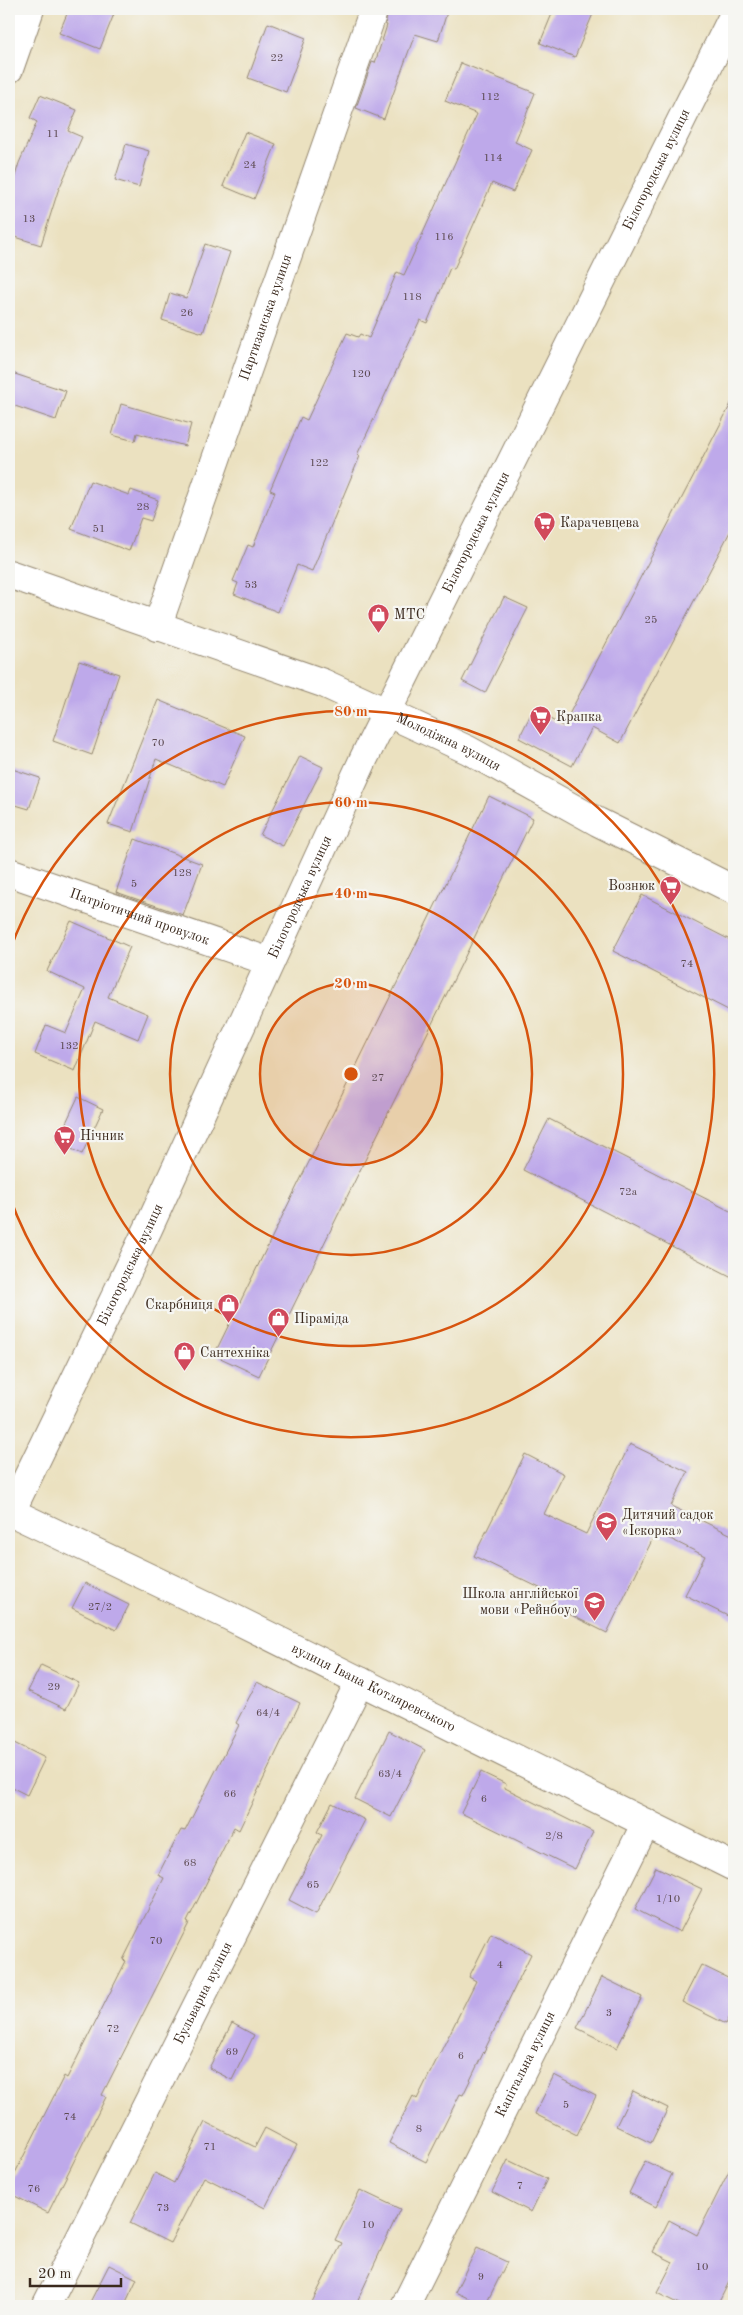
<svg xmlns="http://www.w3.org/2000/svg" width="743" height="2315" font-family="'Old Standard TT',serif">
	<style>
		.building { fill: #bea9ea }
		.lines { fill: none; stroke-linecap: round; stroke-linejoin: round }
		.street-casing { stroke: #93866f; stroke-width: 30 }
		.secondary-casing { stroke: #93866f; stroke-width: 30 }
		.street { stroke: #fff; stroke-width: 28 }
		.secondary { stroke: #fff; stroke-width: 28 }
		.ring { fill: none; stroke: #d7540e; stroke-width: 2.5 }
		.labels { text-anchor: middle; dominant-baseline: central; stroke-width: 4.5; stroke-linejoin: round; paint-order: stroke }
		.number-label { font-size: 11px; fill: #5c4a51 }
		.street-label { font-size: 14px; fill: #3b2a1e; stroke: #f6f6f2 }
		.poi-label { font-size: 14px; fill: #3b2a1e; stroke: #f6f6f2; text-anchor: start }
		.centre { fill: #d7540e; stroke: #f6f6f2; stroke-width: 2.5 }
		.ring-label { font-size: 15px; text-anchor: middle; font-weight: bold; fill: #d7540e; stroke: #f6f6f2; stroke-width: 4.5; stroke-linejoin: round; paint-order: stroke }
	</style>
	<rect width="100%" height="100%" fill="#f6f6f2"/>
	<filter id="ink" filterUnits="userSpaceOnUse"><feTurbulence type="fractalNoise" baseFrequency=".02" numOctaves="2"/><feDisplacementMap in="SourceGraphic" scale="10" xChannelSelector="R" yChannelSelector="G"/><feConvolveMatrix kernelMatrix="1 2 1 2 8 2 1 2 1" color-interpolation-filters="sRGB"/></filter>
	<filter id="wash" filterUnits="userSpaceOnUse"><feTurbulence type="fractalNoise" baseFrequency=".0096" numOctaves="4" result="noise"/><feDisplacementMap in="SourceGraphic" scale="20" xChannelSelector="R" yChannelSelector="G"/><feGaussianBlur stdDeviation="1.12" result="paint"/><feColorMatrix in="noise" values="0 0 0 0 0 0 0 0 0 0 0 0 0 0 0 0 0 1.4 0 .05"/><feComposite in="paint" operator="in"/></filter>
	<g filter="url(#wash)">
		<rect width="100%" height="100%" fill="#ebe1c0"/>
		<g id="blocks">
			<path class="building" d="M69,9H116L100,49L59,33Z
				M389,9H448L438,41L415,34L384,119L356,108L372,62L375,63L387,25L385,24Z
				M554,9H595L575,57L540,43Z
				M268,23L306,38L286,92L248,78Z
				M461,63L535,93L515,142L532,150L513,192L492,183L454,269L450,268L427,323L420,320L357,455L360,456L312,571L297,565L278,612L234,594L238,583L233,581L248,545L253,547L275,492L270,490L301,417L307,420L347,333L358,337L360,334L369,338L397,272L404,275L477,114L445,101Z
				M40,95L77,110L68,131L82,137L58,191L41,245L9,235V196L19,163L37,122L30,118Z
				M245,132L276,144L254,199L223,186Z
				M126,144L149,151L139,187L115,180Z
				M205,244L230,252L203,333L162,320L170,293L186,298Z
				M9,372L66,391L56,420L9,404Z
				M734,398V524L620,743L592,728L572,766L519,738L533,710L563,726Z
				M121,404L191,424L185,446L137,433L135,441L112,435Z
				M90,481L129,495L131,490L158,500L151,521L141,518L129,551L71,529Z
				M504,597L528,608L485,693L462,681Z
				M79,661L119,674L92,755L53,741Z
				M158,700L245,736L223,787L156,759L133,832L108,824Z
				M300,756L323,767L283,846L260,835Z
				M9,768L40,778L29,809L9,803Z
				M489,796L533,818L259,1376L214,1355Z
				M135,839L202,864L183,915L116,892Z
				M642,895L734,942V1013L613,951Z
				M71,921L130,947L108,997L148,1014L138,1039L95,1021L75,1071L35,1054L46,1025L66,1033L85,989L47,971Z
				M78,1097L103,1109L82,1154L57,1142Z
				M549,1119L734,1213V1278L523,1170Z
				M630,1444L688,1472L671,1506L734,1536V1619L685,1595L705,1556L656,1532L607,1633L551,1605L556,1596L474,1556L525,1454L564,1474L544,1514L586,1534Z
				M85,1583L129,1605L116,1630L72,1608Z
				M41,1665L79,1683L66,1709L28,1691Z
				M257,1682L300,1703L239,1830L234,1827L187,1922L189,1923L102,2095L106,2097L48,2213L9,2193V2185L64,2076L67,2078L126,1961L123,1960L164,1878L158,1875L181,1830L185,1831L239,1725L236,1723Z
				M389,1731L425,1750L391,1817L355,1799Z
				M9,1740L45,1758L27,1795L9,1786Z
				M481,1772L506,1784L505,1788L593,1832L575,1869L461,1813Z
				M332,1803L365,1820L316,1914L289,1900L322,1835L317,1832Z
				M656,1867L702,1889L680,1932L635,1909Z
				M491,1933L531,1954L463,2095L460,2094L426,2162L389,2143L413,2096L417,2099L476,1981L469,1977Z
				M701,1965L734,1981V2009L726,2024L682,2002Z
				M602,1977L642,1997L617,2048L577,2028Z
				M232,2023L254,2035L232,2080L209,2068Z
				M554,2075L596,2096L577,2135L535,2114Z
				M633,2091L668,2108L651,2143L616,2126Z
				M205,2122L255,2147L265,2128L297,2145L265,2208L204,2177L170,2243L130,2223L155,2173L174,2183Z
				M508,2160L547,2179L531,2212L492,2192Z
				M645,2161L672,2174L656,2207L629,2193Z
				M734,2161V2272L717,2306H683L657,2293L673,2262L653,2252L669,2220L697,2235Z
				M360,2190L400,2209L355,2306H310L342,2243L335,2240Z
				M477,2248L507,2262L485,2306L455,2292Z
				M109,2265L137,2279L124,2306H88Z"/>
		</g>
	</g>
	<g filter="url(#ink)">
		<use href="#blocks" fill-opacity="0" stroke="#93866f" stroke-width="1"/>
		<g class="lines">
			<defs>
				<g id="street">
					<path d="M9,69L30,9"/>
					<path id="s1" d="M9,574L323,683L468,750L598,822L734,890"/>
					<path id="s2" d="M157,627L374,9"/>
					<path id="s3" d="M9,872L270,962"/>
					<path id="s4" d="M9,1511L225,1614L734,1867"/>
					<path id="s5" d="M46,2306L360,1681"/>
					<path id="s6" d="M405,2306L646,1823"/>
				</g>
				<g id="secondary">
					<path id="s7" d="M9,1516L148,1229L364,758L734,14"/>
				</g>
			</defs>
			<use href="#street" class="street-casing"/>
			<use href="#secondary" class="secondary-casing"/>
			<use href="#street" class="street"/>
			<use href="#secondary" class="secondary"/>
		</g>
	</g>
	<circle cx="351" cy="1074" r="91" fill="#d7540e" fill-opacity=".12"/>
	<g class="ring">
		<circle cx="351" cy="1074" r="91"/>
		<circle cx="351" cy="1074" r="181"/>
		<circle cx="351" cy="1074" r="272"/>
		<path d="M9 953A363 363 0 1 1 9 1195"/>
	</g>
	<defs>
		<symbol id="supermarket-pin" viewBox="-11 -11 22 30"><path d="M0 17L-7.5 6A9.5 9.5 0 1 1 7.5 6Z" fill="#d1495b" stroke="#f6f6f2"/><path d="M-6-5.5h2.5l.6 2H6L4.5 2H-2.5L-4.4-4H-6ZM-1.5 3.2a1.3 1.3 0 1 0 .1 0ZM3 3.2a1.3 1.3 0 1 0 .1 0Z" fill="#fff"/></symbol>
		<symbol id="shop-pin" viewBox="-11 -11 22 30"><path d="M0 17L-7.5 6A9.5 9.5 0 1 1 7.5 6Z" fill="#d1495b" stroke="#f6f6f2"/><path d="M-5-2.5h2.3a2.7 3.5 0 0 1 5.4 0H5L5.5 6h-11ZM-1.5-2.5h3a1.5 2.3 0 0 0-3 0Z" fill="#fff"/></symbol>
		<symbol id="school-pin" viewBox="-11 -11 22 30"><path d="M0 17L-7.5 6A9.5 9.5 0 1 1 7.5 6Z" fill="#d1495b" stroke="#f6f6f2"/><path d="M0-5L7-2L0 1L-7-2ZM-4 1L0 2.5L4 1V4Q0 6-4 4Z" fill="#fff"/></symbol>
	</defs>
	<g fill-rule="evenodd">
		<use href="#supermarket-pin" x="532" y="510" width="25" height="34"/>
		<use href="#shop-pin" x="366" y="602" width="25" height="34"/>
		<use href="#supermarket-pin" x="528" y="704" width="25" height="34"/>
		<use href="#supermarket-pin" x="658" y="874" width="25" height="34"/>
		<use href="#supermarket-pin" x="52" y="1124" width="25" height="34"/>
		<use href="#shop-pin" x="216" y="1292" width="25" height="34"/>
		<use href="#shop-pin" x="266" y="1306" width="25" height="34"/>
		<use href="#shop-pin" x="172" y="1340" width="25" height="34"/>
		<use href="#school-pin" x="594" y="1510" width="25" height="34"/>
		<use href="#school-pin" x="582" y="1590" width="25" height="34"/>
	</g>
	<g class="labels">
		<g class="number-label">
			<text x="277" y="58">22</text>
			<text x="490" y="97">112</text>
			<text x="53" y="134">11</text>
			<text x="493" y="158">114</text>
			<text x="250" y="165">24</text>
			<text x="29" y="219">13</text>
			<text x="444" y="237">116</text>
			<text x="412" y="297">118</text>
			<text x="187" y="313">26</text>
			<text x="361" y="374">120</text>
			<text x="319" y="463">122</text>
			<text x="143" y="507">28</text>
			<text x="99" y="529">51</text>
			<text x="251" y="585">53</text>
			<text x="651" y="620">25</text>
			<text x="158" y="743">70</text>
			<text x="182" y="873">128</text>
			<text x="134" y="884">5</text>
			<text x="687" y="964">74</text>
			<text x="69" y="1046">132</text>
			<text x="378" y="1078">27</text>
			<text x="628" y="1192">72а</text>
			<text x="100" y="1607">27/2</text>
			<text x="54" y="1687">29</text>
			<text x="268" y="1713">64/4</text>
			<text x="390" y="1774">63/4</text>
			<text x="230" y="1794">66</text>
			<text x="484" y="1799">6</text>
			<text x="554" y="1836">2/8</text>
			<text x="190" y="1863">68</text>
			<text x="313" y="1885">65</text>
			<text x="668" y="1899">1/10</text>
			<text x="156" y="1941">70</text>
			<text x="500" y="1965">4</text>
			<text x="609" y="2013">3</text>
			<text x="113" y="2029">72</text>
			<text x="232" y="2052">69</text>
			<text x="461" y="2056">6</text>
			<text x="566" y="2105">5</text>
			<text x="70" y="2117">74</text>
			<text x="419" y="2129">8</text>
			<text x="210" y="2147">71</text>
			<text x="520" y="2186">7</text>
			<text x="34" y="2189">76</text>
			<text x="163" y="2208">73</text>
			<text x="368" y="2225">10</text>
			<text x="702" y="2267">10</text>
			<text x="481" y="2277">9</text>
		</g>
		<g class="street-label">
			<text stroke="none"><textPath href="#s7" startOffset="1494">Білогородська вулиця</textPath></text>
			<text stroke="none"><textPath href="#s2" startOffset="328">Партизанська вулиця</textPath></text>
			<text stroke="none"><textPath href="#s7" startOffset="1089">Білогородська вулиця</textPath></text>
			<text stroke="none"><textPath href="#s1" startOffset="471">Молодіжна вулиця</textPath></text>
			<text stroke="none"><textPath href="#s7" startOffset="684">Білогородська вулиця</textPath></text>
			<text stroke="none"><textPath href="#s3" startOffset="138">Патріотичний провулок</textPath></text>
			<text stroke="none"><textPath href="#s7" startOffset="279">Білогородська вулиця</textPath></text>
			<text stroke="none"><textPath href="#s4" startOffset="405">вулиця Івана Котляревського</textPath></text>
			<text stroke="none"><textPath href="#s5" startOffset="350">Бульварна вулиця</textPath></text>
			<text stroke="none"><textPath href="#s6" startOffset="270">Капітальна вулиця</textPath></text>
		</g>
		<g class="poi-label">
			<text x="560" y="523">Карачевцева</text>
			<text x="394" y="615">МТС</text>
			<text x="556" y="717">Крапка</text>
			<text x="655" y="886" text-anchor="end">Вознюк</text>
			<text x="80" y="1136">Нічник</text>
			<text x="213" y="1305" text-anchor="end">Скарбниця</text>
			<text x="294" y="1319">Піраміда</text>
			<text x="200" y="1353">Сантехніка</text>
			<text x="622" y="1515">Дитячий садок<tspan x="622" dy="16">«Іскорка»</tspan></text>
			<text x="578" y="1594" text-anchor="end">Школа англійської<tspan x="578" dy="16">мови «Рейнбоу»</tspan></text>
		</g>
	</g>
	<circle cx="351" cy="1074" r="8" class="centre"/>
	<g class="ring-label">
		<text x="351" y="716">80 m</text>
		<text x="351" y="807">60 m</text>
		<text x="351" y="898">40 m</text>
		<text x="351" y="988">20 m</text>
	</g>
	<rect width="743" height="2315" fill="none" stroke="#f6f6f2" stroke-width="30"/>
	<path d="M30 2278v8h91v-8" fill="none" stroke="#3b2a1e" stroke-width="2.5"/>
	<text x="38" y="2278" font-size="15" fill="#3b2a1e" stroke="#f6f6f2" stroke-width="4" paint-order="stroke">20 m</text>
</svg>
